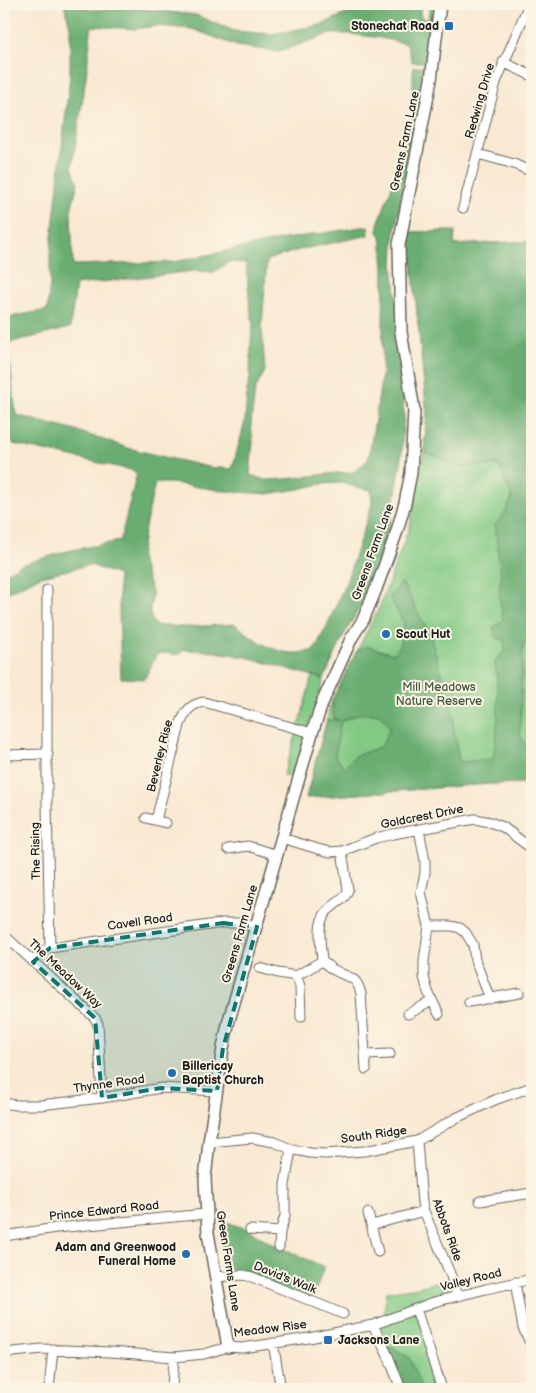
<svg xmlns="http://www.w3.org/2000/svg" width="536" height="1393" font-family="'Balsamiq Sans',sans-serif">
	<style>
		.green { fill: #82c984; stroke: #4f7250 }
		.forest { fill: #69ad72; stroke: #426447; fill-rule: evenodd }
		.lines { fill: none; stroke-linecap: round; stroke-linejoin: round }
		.minor-casing { stroke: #69645c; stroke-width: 11 }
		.tertiary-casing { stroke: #69645c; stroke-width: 14 }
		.minor { stroke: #fff; stroke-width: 9 }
		.tertiary { stroke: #fff; stroke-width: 11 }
		.marked { fill: #0f766e; fill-opacity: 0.2; stroke: #0f766e; stroke-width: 4; stroke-dasharray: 10 6; stroke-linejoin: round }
		.poi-dot { fill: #1f6fb2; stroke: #fcf5e5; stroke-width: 2 }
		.labels { text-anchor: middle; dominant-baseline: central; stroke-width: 4; stroke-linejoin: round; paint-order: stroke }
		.poi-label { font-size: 12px; font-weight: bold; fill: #1c1c1c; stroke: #fcf5e5; text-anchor: start }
		.street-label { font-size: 12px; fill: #1c1c1c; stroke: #fcf5e5 }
		.park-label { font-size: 12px; fill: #405940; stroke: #fcf5e5 }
	</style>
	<rect width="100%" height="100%" fill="#fcf5e5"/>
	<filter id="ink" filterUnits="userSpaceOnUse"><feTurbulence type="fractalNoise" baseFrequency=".02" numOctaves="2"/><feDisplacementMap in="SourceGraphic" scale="10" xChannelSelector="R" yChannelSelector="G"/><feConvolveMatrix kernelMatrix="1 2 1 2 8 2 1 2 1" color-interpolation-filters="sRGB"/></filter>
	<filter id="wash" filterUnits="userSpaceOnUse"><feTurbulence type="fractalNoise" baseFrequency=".0096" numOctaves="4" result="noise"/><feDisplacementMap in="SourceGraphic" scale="20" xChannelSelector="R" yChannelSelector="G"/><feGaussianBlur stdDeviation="1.12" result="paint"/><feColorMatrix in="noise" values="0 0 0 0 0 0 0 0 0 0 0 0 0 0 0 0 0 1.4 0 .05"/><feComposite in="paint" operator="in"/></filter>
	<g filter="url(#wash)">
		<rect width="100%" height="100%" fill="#f9e9d3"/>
		<path class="green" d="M455,231L454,245L532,241V784L511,782L306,798L332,700L379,608L410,526L424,452L427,414L409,232Z
			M312,676L324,679L310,721L306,732L293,777L283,776L298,729Z
			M451,1278L457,1296L416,1309L442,1389H401L373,1326L384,1321L386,1292L418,1287Z"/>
		<path class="forest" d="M64,4H77L78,7L94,10L127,7L196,15L234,31L272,34L320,25L343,15L386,4H421L420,14L423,19H428L429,4H436L429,62H412L407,44L381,38L350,34H329L278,52L237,46L192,29L156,26L135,29L92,26L91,32L86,77L72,168L78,183L71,210L73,265L173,262L285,239L368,226L369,235L299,250L267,260L262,327L265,371L255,390L251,424L253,442L250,475L265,480L285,479L337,473L354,472L368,460L375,420L382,374L384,268L381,236L378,232V224L399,167L413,120V67H428L423,109L403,190L395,231L393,263L399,326L404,416L401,463L391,522L367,595L344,635L324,679L246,657L210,651L184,650L179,655L165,653L157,654L145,679L121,678L118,575L90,565L41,576L4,594V574L20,565L67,551L120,541L137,473L131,470L13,444L4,412V318L47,310L50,284V255L70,75V27ZM229,262L246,263L250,308L253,324L251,339L250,378L247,390L245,422L232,469L208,467L156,455L128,448L80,432L16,415L8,343L70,328L76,285L194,271L214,272ZM155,483H172L225,491L268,494L299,489L321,484L344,483L355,487L371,490L372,504L346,582L325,630L314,650C281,660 260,643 235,624L186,627L155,625C145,611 153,606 152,592L140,558L145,527Z
			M455,231L454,245L532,241V644L523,643L520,734L527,750H532V784L522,783L473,785L306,798L327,720H339L334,719L332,700L356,652L365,646L394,654L399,647L404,624L390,598L402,582L430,635L455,720L453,721L459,762L493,759C499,727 499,693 495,662L505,650L504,640L496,638L493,628L503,620L499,596L501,576L495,525L506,511L512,498L499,465L458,467L442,459L424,452L427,414L409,232ZM359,714H380L390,727L382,746L355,756L344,767L335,756L341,721Z
			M221,1220L250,1230L269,1242L324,1267L312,1302L223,1267Z
			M383,1346L395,1349L409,1357L422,1389H401Z"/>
	</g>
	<g filter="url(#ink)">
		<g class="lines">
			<defs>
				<path id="minor" d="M503,62L532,76
					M478,154L514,164L532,172
					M463,208L496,82L529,4
					M47,590V803L50,948
					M4,755L48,754
					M146,818L166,823
					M156,820L180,725C185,712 190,704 204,702L312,733
					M419,829L425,861V873L421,892L429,926L424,961V977L428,992L439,1014
					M282,838L318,849L330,852L342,851L376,838L393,834L475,819L490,822L503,827L532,849
					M228,849L248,846L277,855
					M342,851L348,890C345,899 339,901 332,907C314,919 321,943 322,961C327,965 331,969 336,971C350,979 357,976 361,994L366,1069
					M429,926H452L460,928L466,933L473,945L475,960L490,999
					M4,935L95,1018L98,1024L102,1098
					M33,962L42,951L50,948L223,923H237L257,927
					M260,968L278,973L296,976L322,961
					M296,976L300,986L301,1017
					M469,1002L519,993
					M408,1014L432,1001
					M366,1055L390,1054
					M4,1103L15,1105H40L102,1098L161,1088L217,1091
					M417,1141L422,1203L424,1211L451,1276L457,1296
					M209,1142L252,1138L274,1142L291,1149L310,1153L325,1154L364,1151L417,1141L456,1118L497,1099L532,1087
					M480,1201L532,1193
					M368,1213L378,1252
					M372,1225L424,1211
					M250,1230L280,1232L285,1216V1185L291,1149
					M4,1236L56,1228L206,1214
					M279,1247L280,1232
					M216,1277L243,1275L252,1277L343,1314
					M515,1282L523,1328L532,1346
					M416,1309L442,1389
					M373,1325L389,1358L401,1389
					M273,1343L281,1389
					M4,1353L42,1349L110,1352L174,1357L204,1354L228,1347L242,1348L256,1346L309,1338L373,1325L434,1302L486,1289L532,1279
					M49,1389L53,1349
					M172,1389L174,1357"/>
				<path id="tertiary" d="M228,1347L208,1233L205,1179L209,1142L223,1048L229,1020L312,733L323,701L352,637L363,620L376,589L397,531L405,503L411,473L414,410L401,332L399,245L431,80L440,4"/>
			</defs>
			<use href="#minor" class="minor-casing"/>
			<use href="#tertiary" class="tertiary-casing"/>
			<use href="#minor" class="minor"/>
			<use href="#tertiary" class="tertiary"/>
		</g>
	</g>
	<path class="marked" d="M223,923L257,927L223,1048L217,1091L161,1088L102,1098L95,1018L33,962L50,948Z"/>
	<g class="poi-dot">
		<rect x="444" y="21" width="10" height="10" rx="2.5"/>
		<circle cx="386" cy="634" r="5"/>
		<circle cx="172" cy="1073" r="5"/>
		<circle cx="186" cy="1254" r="5"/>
		<rect x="323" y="1335" width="10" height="10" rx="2.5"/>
	</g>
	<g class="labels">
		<g class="poi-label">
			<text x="439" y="26" text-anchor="end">Stonechat Road</text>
			<text x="396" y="634">Scout Hut</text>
			<text x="182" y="1066">Billericay<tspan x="182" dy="14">Baptist Church</tspan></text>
			<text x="176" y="1247" text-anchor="end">Adam and Greenwood<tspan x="176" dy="14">Funeral Home</tspan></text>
			<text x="338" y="1340">Jacksons Lane</text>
		</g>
		<g class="street-label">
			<text transform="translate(480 101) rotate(-74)">Redwing Drive</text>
			<text transform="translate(405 141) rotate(-78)">Greens Farm Lane</text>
			<text transform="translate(373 552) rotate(-70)">Greens Farm Lane</text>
			<text transform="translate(160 756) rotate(-76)">Beverley Rise</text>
			<text transform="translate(422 817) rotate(-11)">Goldcrest Drive</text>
			<text transform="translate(36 851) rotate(-91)">The Rising</text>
			<text transform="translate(140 922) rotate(-8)">Cavell Road</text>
			<text transform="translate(240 934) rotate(-74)">Greens Farm Lane</text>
			<text transform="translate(65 974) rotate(43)">The Meadow Way</text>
			<text transform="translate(109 1084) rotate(-8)">Thynne Road</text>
			<text transform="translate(374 1135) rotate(-8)">South Ridge</text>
			<text transform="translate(104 1211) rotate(-6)">Prince Edward Road</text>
			<text transform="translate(447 1230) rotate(70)">Abbots Ride</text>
			<text transform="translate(228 1261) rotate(81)">Green Farms Lane</text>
			<text transform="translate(285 1278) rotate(22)">David's Walk</text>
			<text transform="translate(471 1280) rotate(-14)">Valley Road</text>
			<text transform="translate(270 1329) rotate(-7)">Meadow Rise</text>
		</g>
		<g class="park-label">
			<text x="439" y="687">Mill Meadows<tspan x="439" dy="14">Nature Reserve</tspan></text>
		</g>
	</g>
	<rect width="536" height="1393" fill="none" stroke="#fcf5e5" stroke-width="20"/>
</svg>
